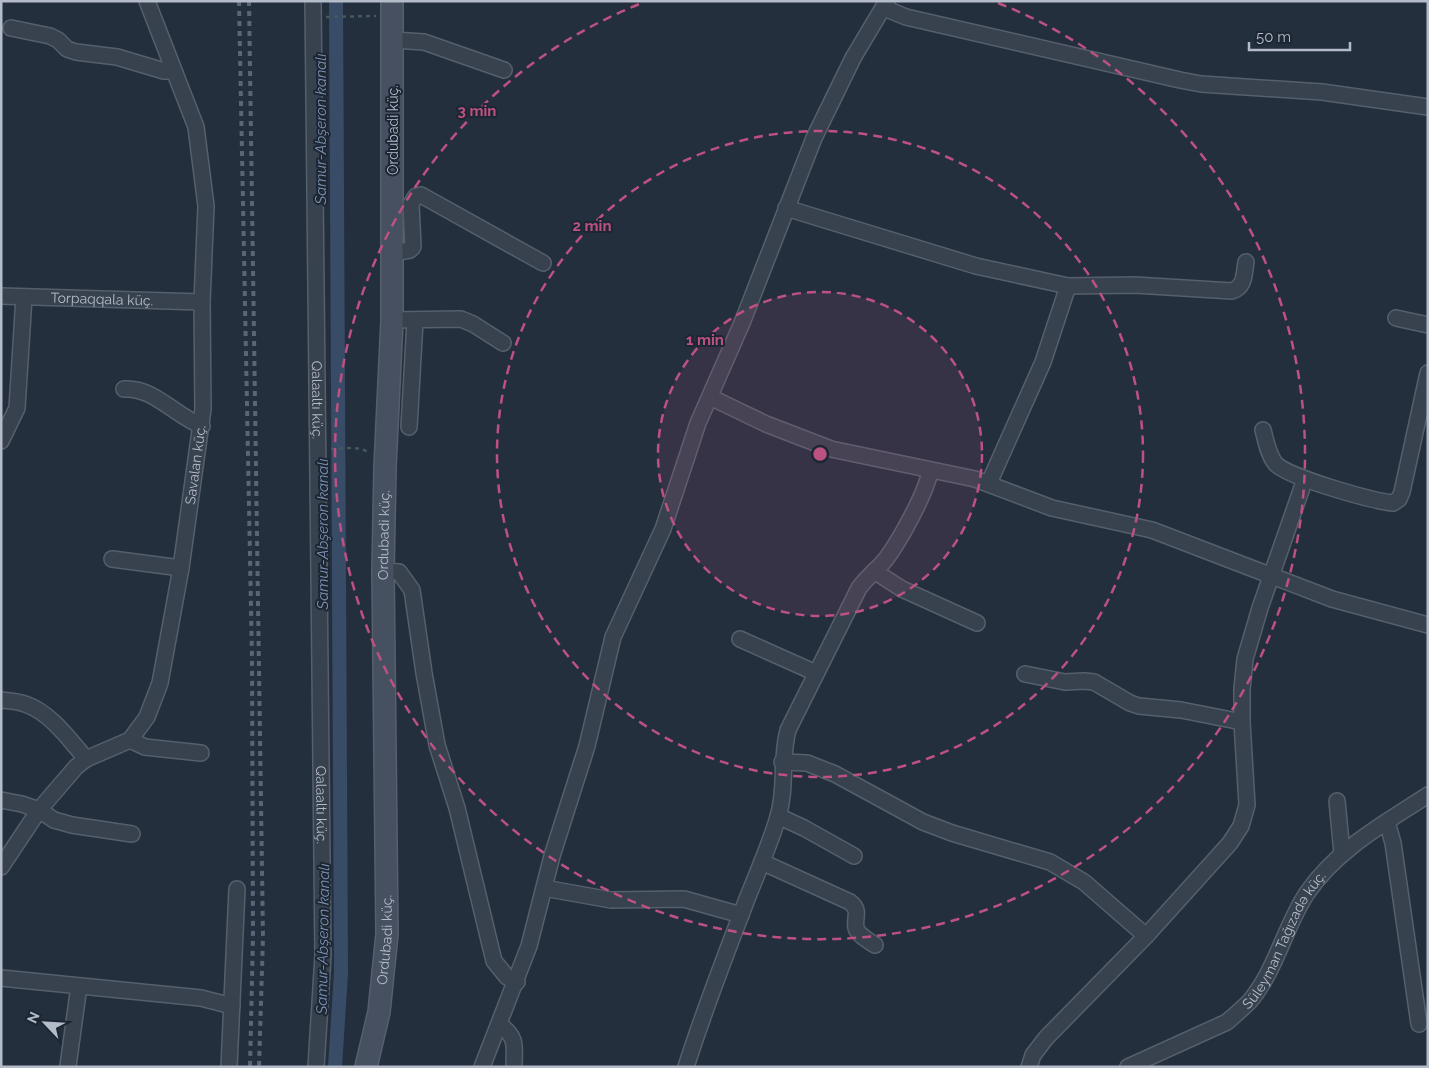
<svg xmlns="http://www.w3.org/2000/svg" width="1429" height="1068" font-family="Raleway,sans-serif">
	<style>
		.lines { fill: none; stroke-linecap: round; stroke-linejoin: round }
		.canal { stroke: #394c67; stroke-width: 14 }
		.street-casing { stroke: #565f6c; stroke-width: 18 }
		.secondary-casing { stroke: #565f6c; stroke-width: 24 }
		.path { stroke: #44595c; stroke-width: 2.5; stroke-dasharray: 4 4; stroke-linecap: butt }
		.street { stroke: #38414e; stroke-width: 15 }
		.secondary { stroke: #465061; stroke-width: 21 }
		.rail { stroke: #5a6575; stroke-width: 4; stroke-dasharray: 5 5; stroke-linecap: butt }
		.ring { fill: none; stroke: #bd5182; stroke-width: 2.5; stroke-dasharray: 9 6 }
		.labels { text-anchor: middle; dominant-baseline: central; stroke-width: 4; stroke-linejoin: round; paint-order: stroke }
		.street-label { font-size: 14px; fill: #b4bcc9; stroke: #1d2633 }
		.water-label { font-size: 15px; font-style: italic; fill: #7c92b1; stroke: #1d2633 }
		.centre { fill: #bd5182; stroke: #1d2633; stroke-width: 2.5 }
		.ring-label { font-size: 15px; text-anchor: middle; font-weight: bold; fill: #bd5182; stroke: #1d2633; stroke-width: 4; stroke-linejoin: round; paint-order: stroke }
	</style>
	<rect width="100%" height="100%" fill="#242f3e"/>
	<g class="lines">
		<path class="canal" d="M335,1067L341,973L336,1"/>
		<defs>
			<g id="street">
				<path id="s1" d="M313,1L323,955L316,1067"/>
				<path d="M884,8L906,17L1180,80L1201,84L1322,92L1428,107"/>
				<path d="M11,28L50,36L58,40L67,49L76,52L117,57L164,71H174"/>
				<path d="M393,40L424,42L504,70"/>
				<path d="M786,208L976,266L1068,286L1135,285L1232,291C1245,287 1244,274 1246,262"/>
				<path d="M392,253L410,250L413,247L411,204L416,196L421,195L543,263"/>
				<path id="s2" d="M1,296L202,302"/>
				<path d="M1396,318L1428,325"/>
				<path d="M392,320L461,319L473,324L503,343"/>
				<path d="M124,389C154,387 175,416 202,426"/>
				<path d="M710,397L766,424L831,449L975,479L1052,508L1152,530L1332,599L1428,625"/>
				<path d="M409,427L415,321"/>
				<path d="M1263,430C1266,441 1268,454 1275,463C1286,477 1373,501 1393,503L1399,499L1402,492L1428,373"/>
				<path d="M1,441L17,408L24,297"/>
				<path d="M989,483L1043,362L1068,286"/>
				<path d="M112,559L181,568"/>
				<path d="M383,571L399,572L412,590L424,673L437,745L457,808L494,961L507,977L517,982"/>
				<path d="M874,571L902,589L977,623"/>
				<path d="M740,639L816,673"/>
				<path d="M1025,674L1065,682L1084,681L1094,682L1130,703L1139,706L1181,710L1242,722"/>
				<path d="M1,700C9,701 18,701 25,704C50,712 70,740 86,759"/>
				<path d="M130,740L145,747L201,753"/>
				<path d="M782,762L807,763L835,774L923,822L952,833L1050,862L1084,882L1146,936"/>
				<path d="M1,800L22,804L39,810L54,820L72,825L132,834"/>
				<path d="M1337,801L1342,853"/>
				<path d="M778,816L804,828L854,856"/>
				<path d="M1387,822L1393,843L1419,1024"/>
				<path d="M762,862L850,902C861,911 854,916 856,928C858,935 869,941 875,945"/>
				<path id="s3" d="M1,867L39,810L76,767L86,759L130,740L147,717L160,683L181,568L203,409L202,302L206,206L196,127L147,1"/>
				<path d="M544,888L611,900L684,899L741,915"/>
				<path d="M1,978L201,998L232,1006"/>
				<path d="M500,1025C518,1038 514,1046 514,1067"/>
				<path d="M68,1066L79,986"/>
				<path d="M229,1067L237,889"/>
				<path d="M482,1067L529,946L552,856L587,746L613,637L663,529L698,423L742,323L814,138L853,58L887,1"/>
				<path d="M686,1067C704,1010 726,954 747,899C758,871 770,844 778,817C787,786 780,761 788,730L859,588C867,577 877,570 886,559C900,540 925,495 930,472"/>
				<path d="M1029,1067L1033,1055L1046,1038L1146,936L1230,843L1241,826L1247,805L1242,722V689L1245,659L1260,608L1305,479"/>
				<path id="s4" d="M1128,1067L1227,1022C1235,1015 1243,1008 1250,1001C1276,970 1285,926 1307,893C1337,849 1385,823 1428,795"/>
			</g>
			<g id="secondary">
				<path id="s5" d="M366,1067L379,1012L387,934L383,571L385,467L392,320V1"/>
			</g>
		</defs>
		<use href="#street" class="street-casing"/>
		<use href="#secondary" class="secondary-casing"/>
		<path class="path" d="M326,17L376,16
			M331,449C342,449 360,445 369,453"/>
		<use href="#street" class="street"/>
		<use href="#secondary" class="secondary"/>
		<path class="rail" d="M239,1L252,657L253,936L250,1067
			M249,1L263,937L259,1067"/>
	</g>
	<circle cx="820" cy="454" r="162" fill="#bd5182" fill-opacity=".12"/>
	<g class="ring">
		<circle cx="820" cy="454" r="162"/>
		<circle cx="820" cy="454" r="323"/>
		<path d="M998 3A485 485 0 1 1 642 3"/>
	</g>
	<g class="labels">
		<g class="street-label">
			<text transform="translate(393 130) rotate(-90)">Ordubadi küç.</text>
			<text stroke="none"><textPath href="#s2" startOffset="101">Torpaqqala küç.</textPath></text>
			<text stroke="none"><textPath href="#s1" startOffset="399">Qalaaltı küç.</textPath></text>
			<text stroke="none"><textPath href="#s3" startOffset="472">Savalan küç.</textPath></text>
			<text stroke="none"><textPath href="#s5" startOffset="534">Ordubadi küç.</textPath></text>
			<text stroke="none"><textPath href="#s1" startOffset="804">Qalaaltı küç.</textPath></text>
			<text stroke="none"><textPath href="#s5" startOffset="129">Ordubadi küç.</textPath></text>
			<text stroke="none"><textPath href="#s4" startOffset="210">Süleyman Tağızadə küç.</textPath></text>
		</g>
		<g class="water-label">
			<text transform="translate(321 129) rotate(-90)">Samur-Abşeron kanalı</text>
			<text transform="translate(323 534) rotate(-90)">Samur-Abşeron kanalı</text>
			<text transform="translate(323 939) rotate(-89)">Samur-Abşeron kanalı</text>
		</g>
	</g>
	<circle cx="820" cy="454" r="8" class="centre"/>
	<g class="ring-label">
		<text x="477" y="116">3 min</text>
		<text x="592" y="231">2 min</text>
		<text x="705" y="345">1 min</text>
	</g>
	<rect width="1429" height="1068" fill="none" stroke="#b4bcc9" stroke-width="5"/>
	<g transform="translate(45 1023) rotate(295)" stroke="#1d2633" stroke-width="4" paint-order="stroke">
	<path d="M0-4L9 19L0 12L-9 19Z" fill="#b4bcc9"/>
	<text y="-8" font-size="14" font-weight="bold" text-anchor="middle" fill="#b4bcc9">N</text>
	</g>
	<path d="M1249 42v8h101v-8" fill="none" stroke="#b4bcc9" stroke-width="2.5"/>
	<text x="1256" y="42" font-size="15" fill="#b4bcc9" stroke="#1d2633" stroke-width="4" paint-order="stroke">50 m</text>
</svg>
